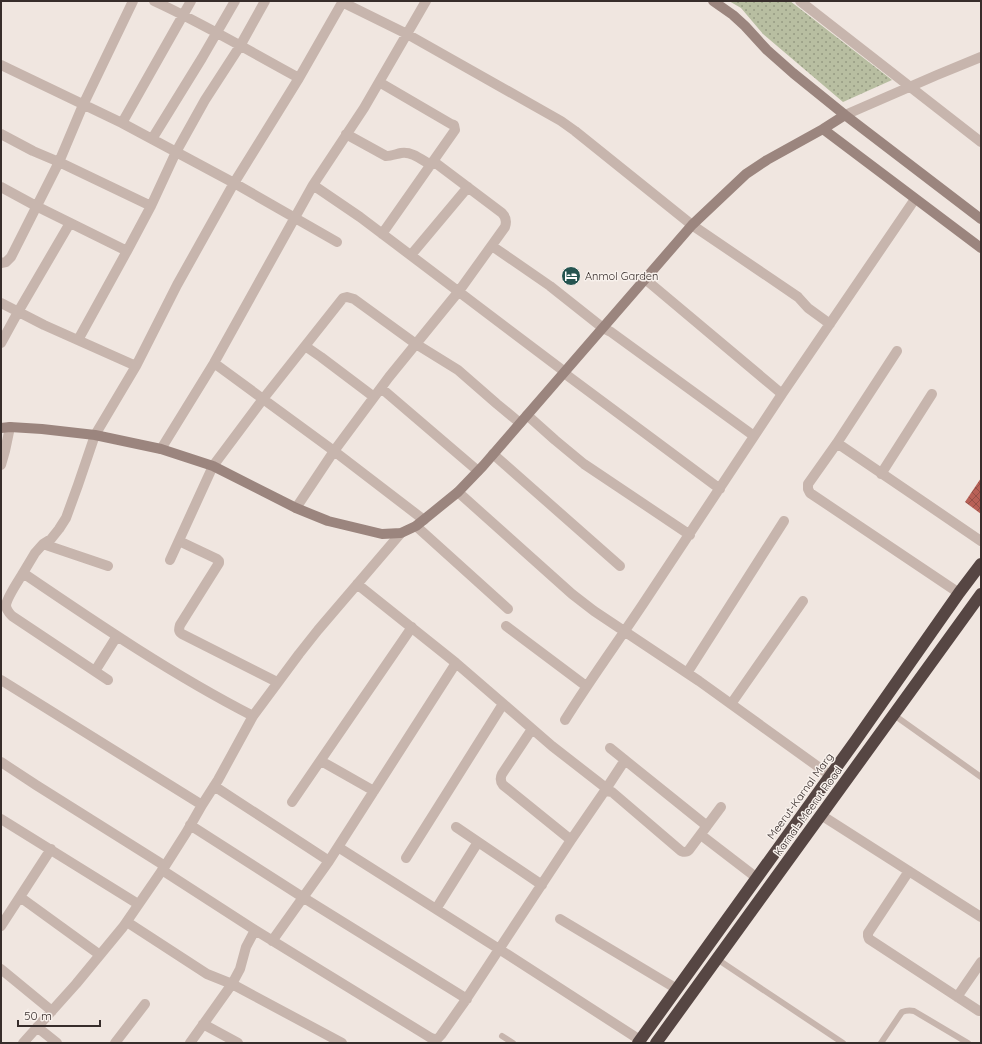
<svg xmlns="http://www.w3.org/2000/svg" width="982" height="1044" font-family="Quicksand,sans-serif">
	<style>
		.park { fill: url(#park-dots) }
		.building { fill: url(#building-cross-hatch) }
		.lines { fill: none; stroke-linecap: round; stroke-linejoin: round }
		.lane { stroke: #c7b5ad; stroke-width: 6 }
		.street { stroke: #c7b5ad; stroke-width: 10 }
		.secondary { stroke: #9b857e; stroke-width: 10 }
		.highway { stroke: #564643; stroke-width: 12 }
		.labels { text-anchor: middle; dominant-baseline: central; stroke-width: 3; stroke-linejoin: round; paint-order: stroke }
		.poi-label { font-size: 11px; fill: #372d2b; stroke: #f8f1ec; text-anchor: start }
		.street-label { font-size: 11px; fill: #372d2b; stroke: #f8f1ec }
	</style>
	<defs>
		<pattern id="park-dots" width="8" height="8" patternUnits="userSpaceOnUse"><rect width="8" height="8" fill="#b8bea1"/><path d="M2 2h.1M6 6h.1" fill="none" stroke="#969b83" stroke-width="1.8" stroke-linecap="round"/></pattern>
		<pattern id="building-cross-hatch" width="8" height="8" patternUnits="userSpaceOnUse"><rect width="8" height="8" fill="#b86056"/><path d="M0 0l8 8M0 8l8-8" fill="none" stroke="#965047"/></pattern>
	</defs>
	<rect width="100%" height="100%" fill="#f0e6e0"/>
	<path class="park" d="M729,1H790L892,80L843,102L763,34L741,8Z"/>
	<path class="building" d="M981,478V514L965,502Z"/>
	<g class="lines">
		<path class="lane" d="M894,715L981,777
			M717,959L843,1043
			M502,1036L513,1043
			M881,1043L902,1012C907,1010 909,1010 914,1011L968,1043"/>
		<path class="street" d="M154,1C204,24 251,52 299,78
			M800,1L981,142
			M342,2L407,34L561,121L575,131L692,225L798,297L808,308L830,324
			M1,65L122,123L234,183L337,242
			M379,82L451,124L454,125L455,130L382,234
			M845,115L937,75L981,57
			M122,123L191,1
			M1,134L33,151L59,162L151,206
			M346,134L386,156C391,156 396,154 401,153C412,151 422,160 431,165
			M152,139L202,58L235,1
			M313,185L360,217L565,372L564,373L720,489
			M1,187L36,206L127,251
			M492,246L550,286L603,328L611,332L754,436
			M411,255L468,187
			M1,263L6,262L11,257L59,162L83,105L133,1
			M645,279L782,394L915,199
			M1,303L44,325L136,366
			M78,340L127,251L151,206L176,152L205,100L240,46L265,1
			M1,343L18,312L70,223
			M305,346L321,357L374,397
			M897,351L837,443L808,484V489L810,493L959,593
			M214,363L334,451L424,520
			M381,388L478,471
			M527,415L555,440L584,464L690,535
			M837,443L981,541
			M161,449L214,363L313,185L364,108L426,1
			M493,454L620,566
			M1,465L5,451L10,427
			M881,474L932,394
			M458,492L572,594L594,611L699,681L831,776
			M296,508L334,451L389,377L459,291L505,227C507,221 506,217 502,213L433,161
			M416,526L508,609
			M179,541L217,559L219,561V563L180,625C179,629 178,631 182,634L277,682
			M43,544L108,566
			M170,560L213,466L263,399L343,298L347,297L354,299L416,344L458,370L497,404L520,423
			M23,573C19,580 7,597 6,605C6,609 9,613 12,616L108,680
			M357,584L456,663L552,746L606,788
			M506,626L586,686
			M95,671L117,636
			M687,673L784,521
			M1,680L202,805
			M731,704L803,601
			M253,716C173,675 98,624 23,573L35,553L43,544L51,539L59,529L66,518L78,485L95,435L136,366L177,285L234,183L299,78L343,1
			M565,720C590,680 617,643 643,604C690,534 736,464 782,394
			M532,729L502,774C500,778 500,781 503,785L571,840
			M610,748L707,826
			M321,761L374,791
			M1,762L36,785L165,866
			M214,786L329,861
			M604,792L625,760
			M292,802L412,627
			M821,815L981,917
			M1,819L138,904
			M190,825L304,898L467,999
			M456,827L542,885
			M701,835L757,878
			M338,847L499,949L640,1040
			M406,858L503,704
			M162,870L255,930L431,1038C436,1040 438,1039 441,1035L465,1001L571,840L604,792L606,791L612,792L681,851C684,852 686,853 689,850L721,807
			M909,871L868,933V936L869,939L979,1011
			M20,897L100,955
			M436,909L478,842
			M560,919L677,989
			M127,922L207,974L232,984L342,1043
			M1,926L51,849
			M272,941L329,861L456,663
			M1,969L52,1011
			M957,997L981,962
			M203,1024L238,1043
			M37,1027L57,1043
			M23,1043L76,984L123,927L165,866L186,833L202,805L218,780L253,716L299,654L318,630L401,533
			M115,1043L145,1004
			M190,1043L232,984L240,969L246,947L255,930"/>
		<path class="secondary" d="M713,1L733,15L745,26L767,50L793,73L845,115L981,219
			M823,129L981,248
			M1,428L10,427L42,429L95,435L161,449L213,466L296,508L328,521L382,534L401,533L416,526L458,492L483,466L692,225L746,174L767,160L823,129L845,115"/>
		<path class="highway" d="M638,1043L856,740L959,593L981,564
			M656,1043L981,594"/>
	</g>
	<defs>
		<symbol id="hotel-disc" viewBox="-11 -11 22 22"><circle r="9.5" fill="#255450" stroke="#f8f1ec"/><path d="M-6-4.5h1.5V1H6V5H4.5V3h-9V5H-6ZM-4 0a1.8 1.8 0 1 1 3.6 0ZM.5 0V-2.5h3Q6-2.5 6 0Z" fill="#fff"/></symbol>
	</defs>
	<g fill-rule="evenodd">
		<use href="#hotel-disc" x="560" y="265" width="22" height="22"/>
	</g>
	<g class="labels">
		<g class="poi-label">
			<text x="585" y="276">Anmol Garden</text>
		</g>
		<g class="street-label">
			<text transform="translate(800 796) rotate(-54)">Meerut-Karnal Marg</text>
			<text transform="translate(808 811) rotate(-54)">Karnal- Meerut Road</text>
		</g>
	</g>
	<rect width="982" height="1044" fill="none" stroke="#372d2b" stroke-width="4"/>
	<path d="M18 1020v6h82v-6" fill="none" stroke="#372d2b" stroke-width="2"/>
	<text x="24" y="1020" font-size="12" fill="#372d2b" stroke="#f8f1ec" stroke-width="3" paint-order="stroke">50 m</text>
</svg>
